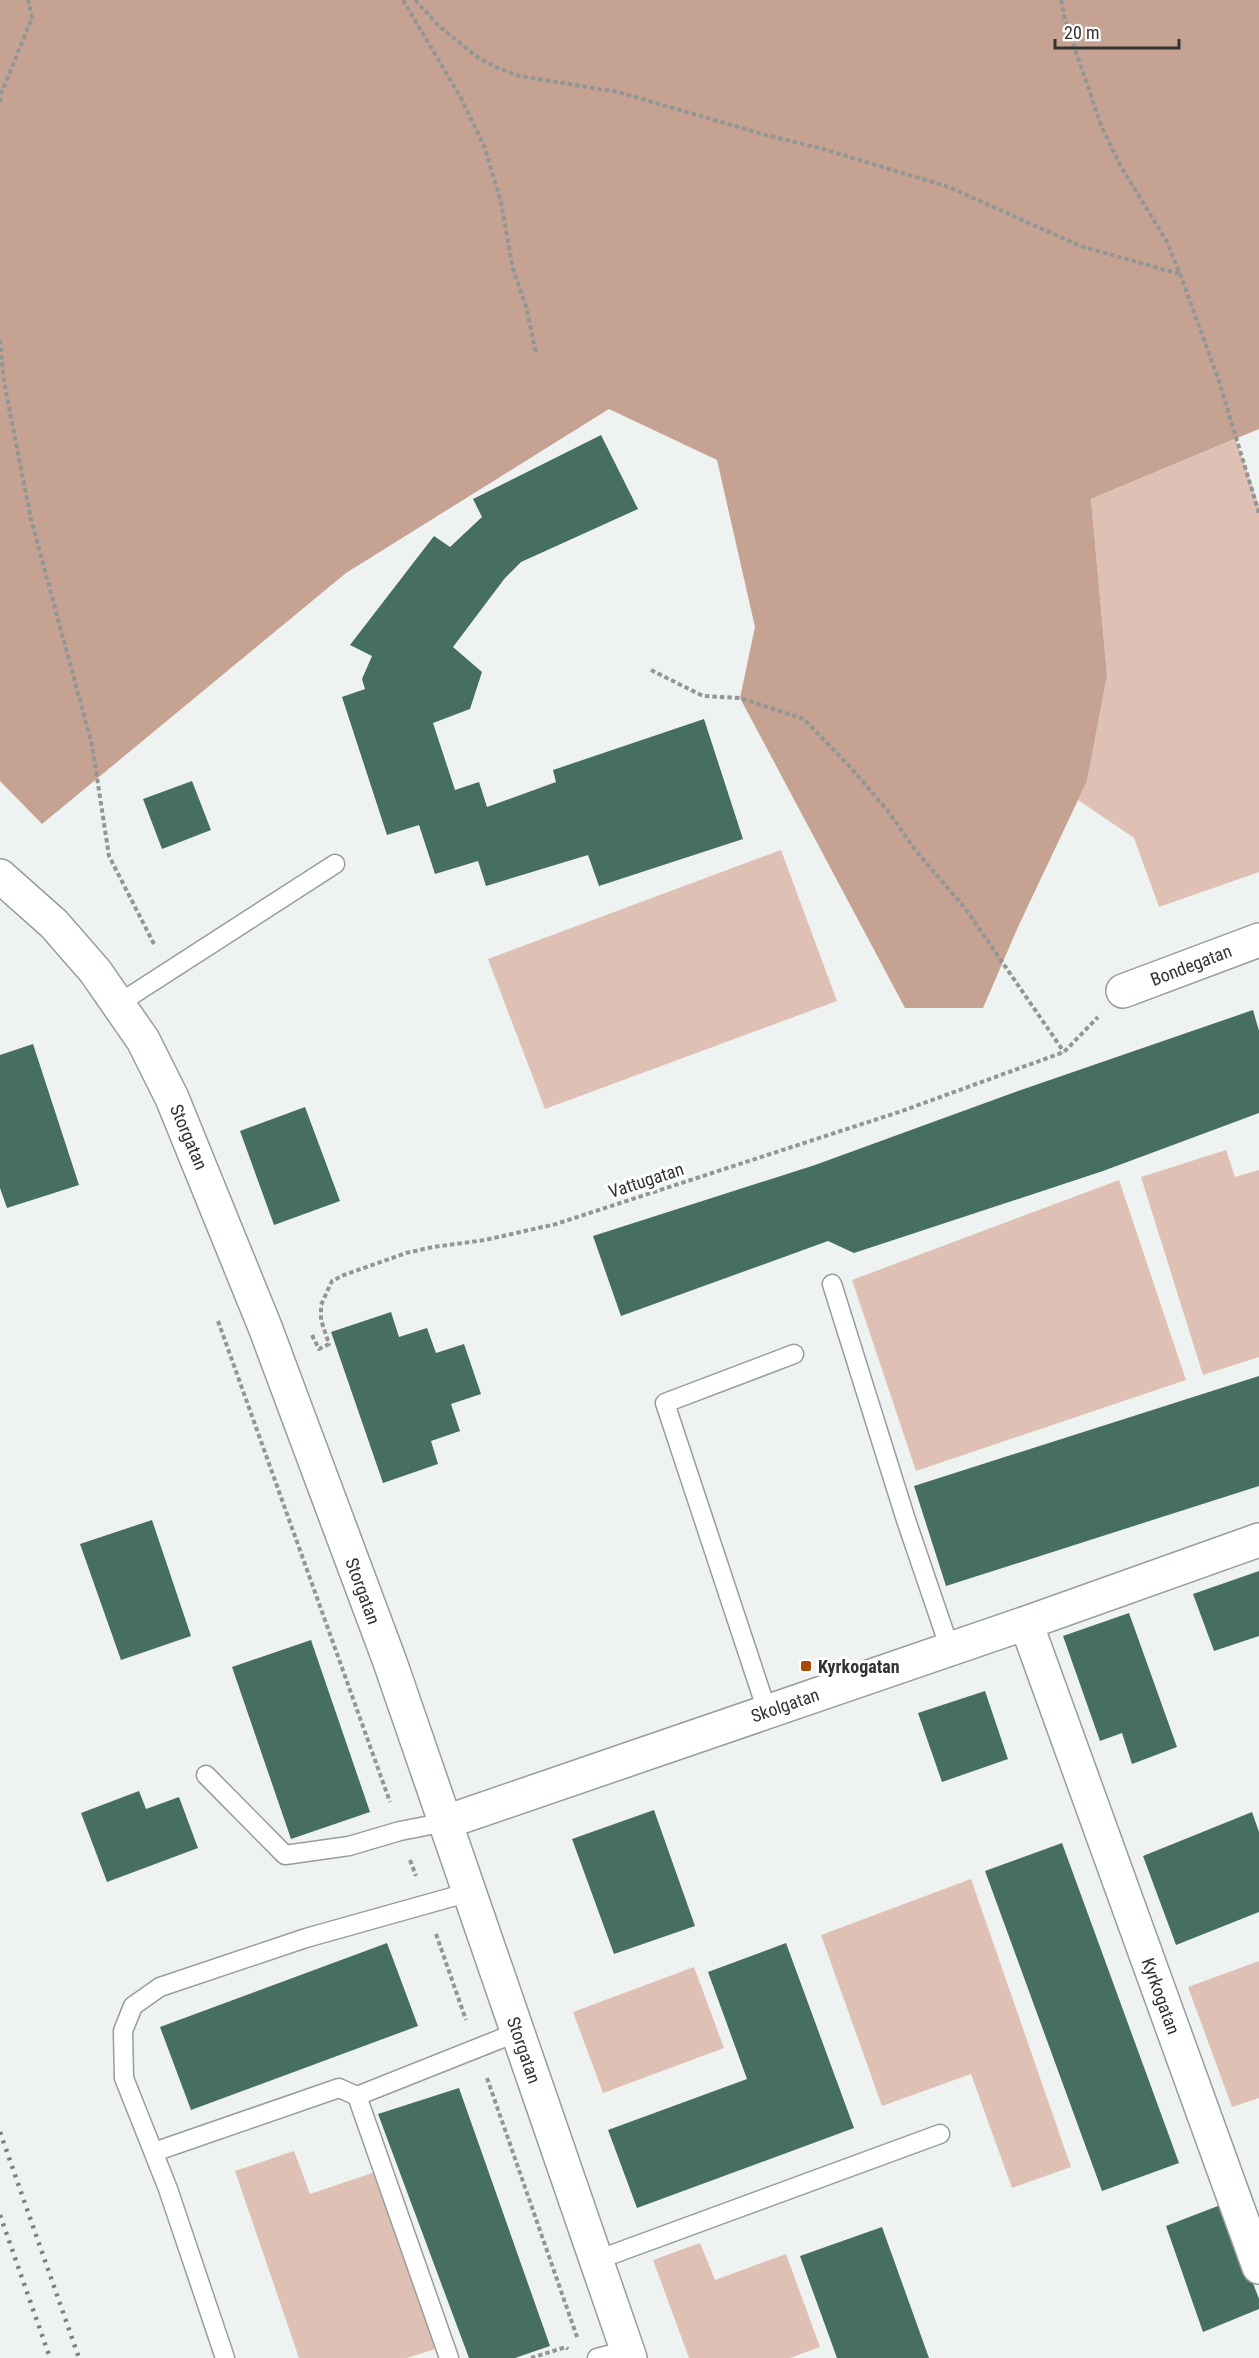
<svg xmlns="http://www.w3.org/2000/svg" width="1259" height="2358" font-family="'Roboto Condensed',sans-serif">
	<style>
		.green { fill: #dec1b4 }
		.forest { fill: #c5a292 }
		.building { fill: #476e63 }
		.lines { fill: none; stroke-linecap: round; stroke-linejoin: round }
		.lane-casing { stroke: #989c9b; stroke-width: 21 }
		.street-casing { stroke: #989c9b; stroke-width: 36 }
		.secondary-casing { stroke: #989c9b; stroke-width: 36 }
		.path { stroke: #929695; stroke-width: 4; stroke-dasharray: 4.5 3; stroke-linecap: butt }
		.lane { stroke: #fff; stroke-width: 18 }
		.street { stroke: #fff; stroke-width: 33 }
		.secondary { stroke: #fff; stroke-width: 33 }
		.rail { stroke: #7c7f7e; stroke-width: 4.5; stroke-dasharray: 3 6; stroke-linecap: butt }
		.poi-dot { fill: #a94801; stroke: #fff; stroke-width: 2 }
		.labels { text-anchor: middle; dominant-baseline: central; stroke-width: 6; stroke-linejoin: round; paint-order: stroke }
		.street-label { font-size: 18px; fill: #323434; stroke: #fff }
		.poi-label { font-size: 18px; font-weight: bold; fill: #323434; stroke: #fff; text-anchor: start }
	</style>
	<rect width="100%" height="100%" fill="#eef3f1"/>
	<path class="green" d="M1236,439L1259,506V872L1159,907L1134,838L1078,800L1087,781L1107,674L1091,499Z
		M781,850L837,1001L545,1109L488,959Z
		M1226,1150L1235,1177L1259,1170V1357L1203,1375L1141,1177Z
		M1119,1180L1186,1380L916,1471L852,1280Z
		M971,1879L1071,2167L1012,2188L971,2074L882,2106L821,1935Z
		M1259,1961V2098L1232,2107L1188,1987Z
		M694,1967L724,2048L603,2093L573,2012Z
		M294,2151L310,2194L375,2172L435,2349L407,2358H299L235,2171Z
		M700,2243L715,2280L786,2254L820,2347L790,2358H689L653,2260Z"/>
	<path class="forest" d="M0,0H1259V429L1091,499L1107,675L1087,781L1018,927L983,1008H905L740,698L755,627L717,460L609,409L346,573L42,824L0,781Z"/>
	<path class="building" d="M601,435L638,509L521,562L505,578L453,647L482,672L470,709L433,723L455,790L479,782L487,807L556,782L553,770L704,719L743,839L599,886L588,855L486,886L478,861L435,874L419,825L387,835L342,697L365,689L362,679L372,656L350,645L434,536L450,547L482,517L473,499Z
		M192,781L211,830L162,849L143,799Z
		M1253,1010L1259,1031V1113L1103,1171L854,1253L828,1241L621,1316L593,1236L815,1165L1018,1091Z
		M33,1044L79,1185L7,1208L0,1188V1055Z
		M305,1107L340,1201L274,1225L240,1131Z
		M391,1312L399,1337L427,1328L436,1353L464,1344L481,1394L451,1404L460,1431L431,1441L438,1464L383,1483L331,1332Z
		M1259,1376V1486L946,1586L914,1486Z
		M152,1520L191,1636L121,1660L80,1544Z
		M1259,1571V1636L1214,1651L1193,1594Z
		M1129,1613L1177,1747L1132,1764L1122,1733L1100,1741L1063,1636Z
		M311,1640L370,1812L291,1839L232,1667Z
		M985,1691L1008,1759L942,1782L918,1713Z
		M139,1791L146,1809L179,1797L198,1848L107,1882L81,1813Z
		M654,1810L695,1926L614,1954L572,1839Z
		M1252,1812L1259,1832V1912L1176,1945L1143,1856Z
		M1062,1843L1179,2163L1102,2191L985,1871Z
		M387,1943L418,2026L191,2110L160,2027Z
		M786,1943L854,2128L637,2208L608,2130L747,2079L708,1972Z
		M459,2088L550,2346L515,2358H469L378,2114Z
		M1223,2204L1259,2299V2309L1203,2332L1166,2226Z
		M882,2227L929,2358H837L800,2256Z"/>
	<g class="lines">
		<defs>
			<path id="lane" d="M118,1004L335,864
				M832,1284L906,1520L950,1649
				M767,1711L665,1403L794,1354
				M206,1775L285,1855L349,1846L400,1831L446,1822
				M357,2096L449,2358
				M154,2152L339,2088L357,2096L518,2032
				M597,2260L940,2134
				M225,2358L168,2189L124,2078L123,2031L133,2006L160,1987L306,1938L470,1892
				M597,2358L628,2350"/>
			<path id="street" d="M1123,991L1259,940
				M1026,1623L1259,2267
				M446,1822L1026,1623L1259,1540"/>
			<path id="secondary" d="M0,876L54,924L95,971L143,1040L172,1098L265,1327L390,1662L630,2358"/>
		</defs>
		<use href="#lane" class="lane-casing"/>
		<use href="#street" class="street-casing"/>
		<use href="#secondary" class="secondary-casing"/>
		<path class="path" d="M403,0L461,98L484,146L501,202L513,269L526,306L536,353
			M415,0L439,26L480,59L500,69L520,76L618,92L762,134L823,149L949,187L1080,246L1180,274
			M1061,0L1065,20L1101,125L1120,165L1167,242L1180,274L1218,378L1259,513
			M0,102L1,94L32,18L28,0
			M0,340L4,382L31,519L92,745L109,856L155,946
			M651,670L703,696L740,698L804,719L851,768L888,811L916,851L965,908L1064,1052
			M218,1321L390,1802
			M312,1335L319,1349L329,1344L321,1320V1305L332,1281L344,1275L406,1253L433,1247L485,1240L556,1224L902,1111L1064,1052L1098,1017
			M410,1860L416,1876
			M436,1934L466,2020
			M487,2078L577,2337
			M531,2358L566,2347L568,2349"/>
		<use href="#lane" class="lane"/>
		<use href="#street" class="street"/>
		<use href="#secondary" class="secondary"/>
		<path class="rail" d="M0,2132L79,2358
			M0,2215L50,2358"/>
	</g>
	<rect class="poi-dot" x="800" y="1660" width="12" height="12" rx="3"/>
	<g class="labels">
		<g class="street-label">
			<text transform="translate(1191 965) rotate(-21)">Bondegatan</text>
			<text transform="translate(189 1137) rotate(67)">Storgatan</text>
			<text transform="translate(646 1180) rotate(-18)">Vattugatan</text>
			<text transform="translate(363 1591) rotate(70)">Storgatan</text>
			<text transform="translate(785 1705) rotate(-19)">Skolgatan</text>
			<text transform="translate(1161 1996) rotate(70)">Kyrkogatan</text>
			<text transform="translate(524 2050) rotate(71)">Storgatan</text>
		</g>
		<g class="poi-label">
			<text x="818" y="1666">Kyrkogatan</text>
		</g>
	</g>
	<path d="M1055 39v9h124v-9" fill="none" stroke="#323434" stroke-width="3"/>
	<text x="1064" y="39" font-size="18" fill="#323434" stroke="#ffffff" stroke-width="4.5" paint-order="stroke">20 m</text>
</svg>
